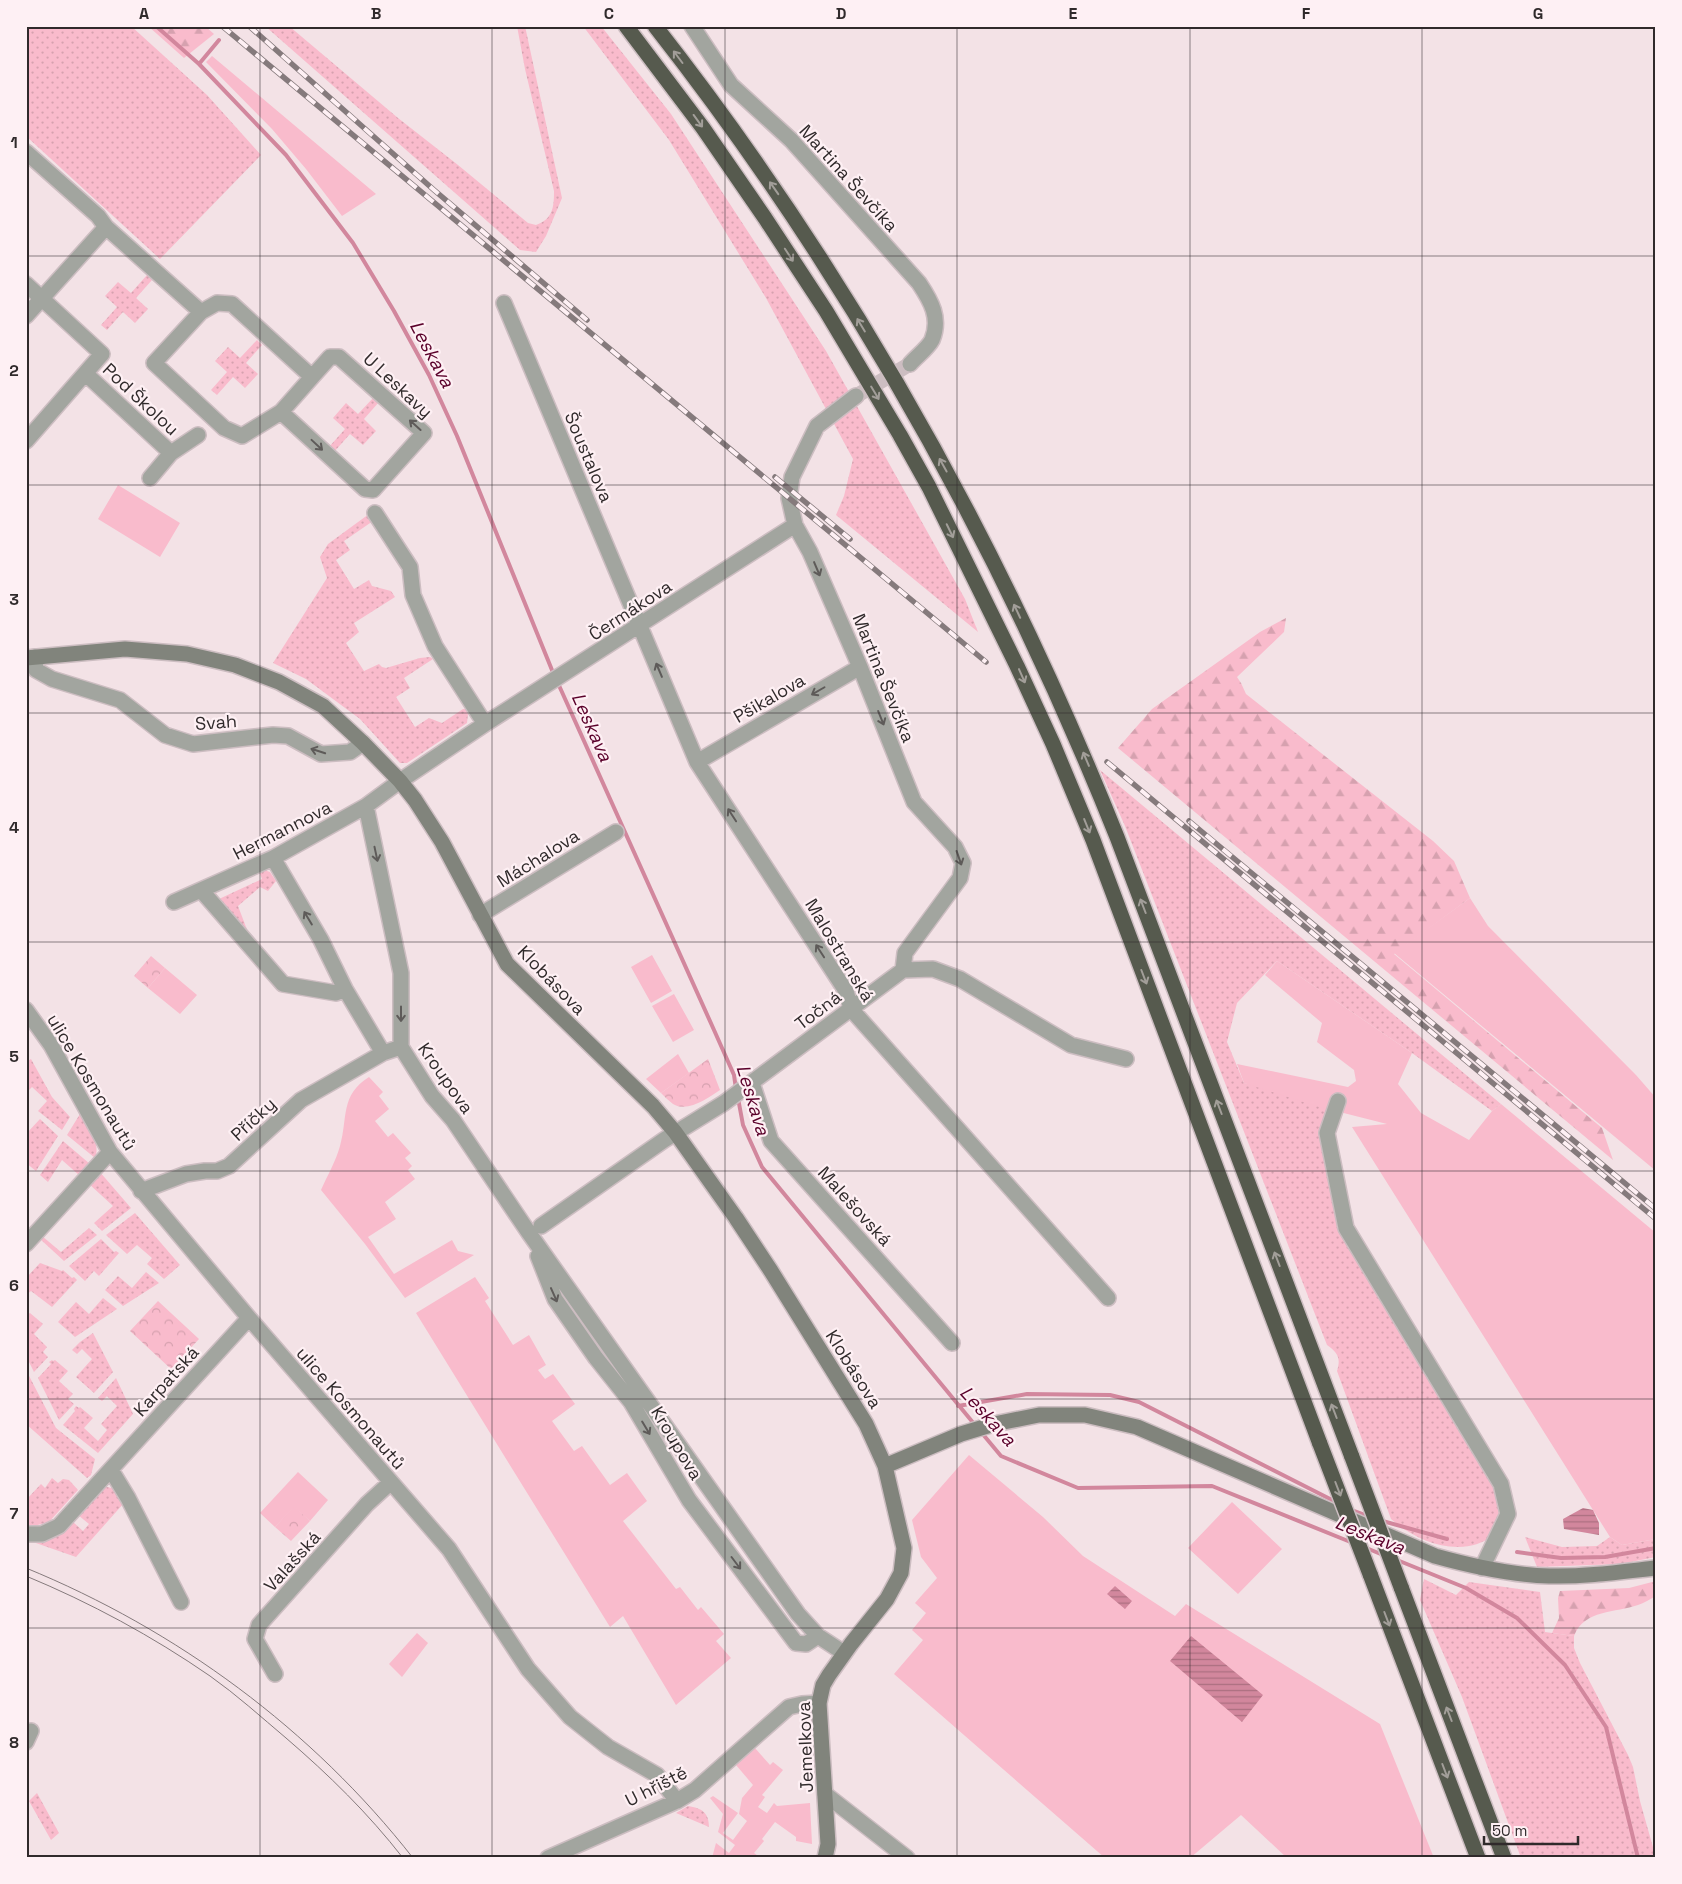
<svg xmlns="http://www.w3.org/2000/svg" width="1682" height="1884" font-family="'Space Grotesk',sans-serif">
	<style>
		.grass { fill: url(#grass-dots) }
		.forest { fill: url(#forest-firs) }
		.park { fill: url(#park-crowns) }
		.garden { fill: #f9bbcc }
		.water { fill: url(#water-rules) }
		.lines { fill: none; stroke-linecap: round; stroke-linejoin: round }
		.stream { stroke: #d2879d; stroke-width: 4 }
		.street-tunnel { stroke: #ccbdc1; stroke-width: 15; stroke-dasharray: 15 8; stroke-linecap: butt }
		.street-casing { stroke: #ccbdc1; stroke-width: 18 }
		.secondary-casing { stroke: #ccbdc1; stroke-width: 18 }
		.highway-casing { stroke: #ccbdc1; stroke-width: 18 }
		.street { stroke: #a2a59f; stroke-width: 15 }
		.secondary { stroke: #81847c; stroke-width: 15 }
		.highway { stroke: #565a4e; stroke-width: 15 }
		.tram { stroke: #857a7c; stroke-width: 1 }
		.rail-casing { stroke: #857a7c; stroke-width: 5.5 }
		.rail { stroke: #fef0f4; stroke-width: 4; stroke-dasharray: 11; stroke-linecap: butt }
		.highway-bridge-casing { stroke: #ccbdc1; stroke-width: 18; stroke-linecap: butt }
		.highway-bridge { stroke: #565a4e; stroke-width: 15 }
		.oneway { stroke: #a29e99 }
		.oneway2 { stroke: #5e5b59 }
		.grid { fill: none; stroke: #302a2b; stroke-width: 1; stroke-opacity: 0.55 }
		.labels { text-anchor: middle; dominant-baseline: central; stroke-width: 4.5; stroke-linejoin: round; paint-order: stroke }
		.street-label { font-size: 18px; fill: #302a2b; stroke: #fef0f4 }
		.water-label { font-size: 19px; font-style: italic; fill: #5a002a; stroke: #fef0f4 }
		.neatline { fill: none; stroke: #302a2b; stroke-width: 2 }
		.grid-label { font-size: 16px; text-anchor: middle; font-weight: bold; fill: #302a2b }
	</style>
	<defs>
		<pattern id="grass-dots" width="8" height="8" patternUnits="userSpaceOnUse" patternTransform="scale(1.25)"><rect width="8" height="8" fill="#f9bbcc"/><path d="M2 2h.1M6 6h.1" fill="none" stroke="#d6a1af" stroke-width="1.8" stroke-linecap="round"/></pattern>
		<pattern id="forest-firs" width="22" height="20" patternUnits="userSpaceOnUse" patternTransform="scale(1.25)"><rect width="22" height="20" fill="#f9bbcc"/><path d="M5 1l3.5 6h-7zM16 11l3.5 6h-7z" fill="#d6a1af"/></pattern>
		<pattern id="park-crowns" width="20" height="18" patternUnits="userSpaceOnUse" patternTransform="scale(1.25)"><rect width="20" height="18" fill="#f9bbcc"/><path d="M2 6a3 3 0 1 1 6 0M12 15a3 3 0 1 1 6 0" fill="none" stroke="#d6a1af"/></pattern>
		<pattern id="water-rules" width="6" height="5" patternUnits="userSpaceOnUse" patternTransform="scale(1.25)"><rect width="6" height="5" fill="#d2879d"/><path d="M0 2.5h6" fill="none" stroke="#ab6f80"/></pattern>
	</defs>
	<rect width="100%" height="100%" fill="#f3e2e6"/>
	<path class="grass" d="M26,26H131L207,95L261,155L160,259L26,136Z
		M265,26H289L398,118L458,165L528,223L536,225C553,219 554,207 554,191L525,69L517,26H525L562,198L546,236L536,252L520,250Z
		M583,26H601L671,114L826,351L965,599L978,632L836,515L844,496L853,459L766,298L669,140Z
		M147,275L152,280L136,298L148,309L135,323L123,312L107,330L101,325L117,307L105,296L118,282L131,293Z
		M257,340L262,345L246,363L258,374L245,388L233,377L217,395L211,390L227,372L215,361L228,347L240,358Z
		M374,397L379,402L364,419L376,431L363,445L350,434L334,452L329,447L345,429L333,418L346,403L358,414Z
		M369,514L373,521L344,541L350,550L336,560L354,589L369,580L372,586L391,591L395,597L354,623L359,632L346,643L364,671L379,664L382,667L386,668L420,658L430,657L433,659L404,678L410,688L396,697L415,727L429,718L442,723L463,709H466L468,714L467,723L407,763H400L360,719L306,679L273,663L327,578L320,557L328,544Z
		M1100,770L1501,1104L1492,1111L1412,1053L1277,961L1237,1003L1227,1042L1244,1083L1338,1101L1327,1134L1346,1228L1501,1484L1508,1514L1498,1534C1489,1538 1479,1545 1469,1546C1442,1551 1411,1537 1391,1519L1337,1371C1341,1358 1338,1353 1327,1345L1125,826Z
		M266,868L267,871L270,872L276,881L268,891L260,887L238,906L251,940L213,896L215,891L219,899L262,879L259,871Z
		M31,1059L52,1097L70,1117L62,1130L38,1111L47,1101L32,1087L26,1093V1062Z
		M80,1114C88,1128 101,1142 95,1158L67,1135Z
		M40,1119L58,1136L36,1171L26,1163V1134Z
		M63,1141L90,1164L80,1176L62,1160L48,1182L40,1175Z
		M99,1171L131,1208L102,1231L94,1223L113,1206L88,1183Z
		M135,1213L180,1265L164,1279L147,1264L152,1258L137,1245L127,1254L106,1235Z
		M89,1228L97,1235L64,1261L39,1238L42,1236L61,1252Z
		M101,1239L114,1252L116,1251L119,1253L99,1276L94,1271L85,1281L69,1266Z
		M40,1263L62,1271L63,1270L72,1278L74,1277L77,1280L52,1307L31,1291L26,1295V1278Z
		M146,1272L159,1283L123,1306L105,1290L118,1276L132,1288Z
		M103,1298L117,1309L75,1337L58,1322L76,1302L89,1314Z
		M30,1313L43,1324L34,1334L47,1347L43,1352L48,1357L34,1372L26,1356V1315Z
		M93,1333L113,1372L94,1393L76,1377L92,1359L82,1349L77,1354L72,1350L80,1342Z
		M52,1360L53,1361L55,1360L68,1371L59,1381L73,1394L68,1399L74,1404L59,1420L38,1378L51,1364L49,1362Z
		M26,1370L56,1428L95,1459L91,1475L87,1478L26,1424Z
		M116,1378L133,1414L98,1453L63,1425L75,1411L74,1409L76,1406L79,1408L80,1407L93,1418L84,1428L98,1441L107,1430L101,1424L117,1406L107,1396L102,1401L98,1398Z
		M52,1478L58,1483L63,1479L69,1480L78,1490L49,1522L30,1527L26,1525V1500L41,1484L45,1488Z
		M107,1487L116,1489L124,1503L76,1557L33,1542C53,1540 59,1536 72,1521L83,1531L89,1524L78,1515L102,1488Z
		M1525,1537L1562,1547L1597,1546L1610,1537L1622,1545L1656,1539V1557L1620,1564L1537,1567Z
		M1424,1579L1456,1595L1469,1582L1540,1592L1545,1632L1574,1636V1648L1580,1663L1628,1755L1633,1767L1640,1801L1656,1858H1521L1462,1697L1420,1600Z
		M37,1793L59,1833L51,1840L29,1801Z
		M688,1806C702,1808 709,1813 709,1827L676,1813Z"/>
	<path class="forest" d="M148,26H205L214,34L184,58Z
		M1286,618L1284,632L1237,677L1241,683L1246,694L1433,841L1454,861L1470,898L1394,954L1602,1128L1613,1160L1118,748L1152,709L1260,632Z
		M1656,1581V1596C1650,1599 1644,1603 1638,1605C1616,1613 1584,1609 1574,1636L1552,1633L1559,1618L1558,1598L1560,1591L1629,1588Z"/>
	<path class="park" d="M151,956L165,968L148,988L134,976Z
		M708,1059L720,1090C708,1098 688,1113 673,1104C669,1101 665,1097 661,1093Z
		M158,1301L199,1339L171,1369L130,1331Z
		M294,1506L310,1521L291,1541L275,1527Z"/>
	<path class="garden" d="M212,56L376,194L342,216L306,169L272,129L206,62Z
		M118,485L180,523L160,557L98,519Z
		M1470,898L1488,926L1636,1075L1656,1098V1171L1394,953Z
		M652,955L672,991L651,1003L631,967Z
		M1277,961L1412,1053L1398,1084L1421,1113L1469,1140L1492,1111L1501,1104L1656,1233V1539L1622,1545L1610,1537L1352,1127L1387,1124L1316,1106L1244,1083L1237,1064L1348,1087L1356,1081L1354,1070L1317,1042L1322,1023L1265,975Z
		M165,968L197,995L180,1014L148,988Z
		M674,994L694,1030L673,1042L652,1006Z
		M678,1054L689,1073L661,1093L646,1079Z
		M369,1077L383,1092L379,1096L389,1109L375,1121L388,1137L393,1133L411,1153L405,1158L412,1166L408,1170L415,1179L385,1202L396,1219L368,1237L394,1274L452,1240L458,1251L474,1255L405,1298L365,1244L321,1190C327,1176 336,1161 340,1146C348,1118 340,1095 369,1077Z
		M475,1277L489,1298L485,1301L513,1345L529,1335L546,1365L538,1370L545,1379L553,1374L575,1404L552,1421L574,1451L582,1446L610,1485L627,1473L647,1501L623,1521L676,1589L680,1587L698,1610L701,1607L724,1634L716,1641L731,1658L676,1705L623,1616L610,1627L416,1313Z
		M969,1455L1043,1517L1083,1556L1175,1616L1186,1604L1380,1724L1434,1858H1287L1241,1815L1190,1858H1105L894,1674L923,1640L912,1630L926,1613L915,1603L937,1578L921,1557L912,1520Z
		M298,1472L328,1500L310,1521L294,1507L275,1527L260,1513Z
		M1232,1502L1282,1549L1238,1594L1188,1548Z
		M417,1633L428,1643L402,1677L389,1664Z
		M755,1748L770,1765L773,1762L783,1770L762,1795L765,1797L758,1807L767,1813L774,1803L777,1806L810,1803L812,1844L796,1841V1837L775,1822L762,1839L764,1841L754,1853L761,1858H712L716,1843L729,1853L735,1845L718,1832L723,1814L710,1798L713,1796L738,1813L723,1833L733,1840L747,1821L739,1814L742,1798L753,1785L736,1765Z"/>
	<path class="water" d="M1583,1508L1593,1510L1599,1523V1535L1564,1529L1563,1519Z
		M1115,1586L1132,1601L1125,1609L1107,1594Z
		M1191,1636L1263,1695L1242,1722L1170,1661Z"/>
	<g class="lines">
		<path class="stream" d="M156,26L199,64L286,155L353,243L394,311L429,375L457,436L554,675
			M199,64L219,40
			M557,681L714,1030L734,1075L736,1089
			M738,1098L743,1125L762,1167L975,1425
			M958,1406L1027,1394L1110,1395L1139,1402L1338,1503
			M981,1432L1001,1456L1078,1488L1212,1486L1353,1543
			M1351,1510L1370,1517
			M1379,1520L1447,1539
			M1364,1547L1383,1555
			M1517,1552L1561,1558L1605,1557L1656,1548
			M1397,1560L1466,1588L1517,1618L1565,1665L1606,1727L1638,1858"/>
		<path class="street-tunnel" d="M856,396L910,364"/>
		<defs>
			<path id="street" d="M692,26L731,85L791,140L919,283C931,301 941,318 932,340C928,348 916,357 910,364
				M26,152L98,216L106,227L201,312L217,303L232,304L312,377L330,357H339L424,433L373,490L365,489L281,412
				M26,284L102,354L26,441
				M504,303L697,762L846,991L851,1009L1108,1298
				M201,312L154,363L224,428L242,436L281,412L312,377
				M26,316L106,227
				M86,374L171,453L150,478
				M856,396L817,426L792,477L789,498L795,525L810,552L860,667L914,802L955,847L963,863L960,878L905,953L903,970
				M171,453L198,435
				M375,513L410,567L413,595L435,646L485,724
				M35,657L36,670L52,679L120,700L165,735L193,744L273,735L288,736L321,754L350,752L363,743
				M697,762L860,667
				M366,806L401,973V1047L432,1096L453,1120L529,1233L798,1614L818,1636L844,1653
				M273,858L321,940L345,989L383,1053
				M201,890L283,984L336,993L345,989
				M174,902L273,858L366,806L400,781L485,724L795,525
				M480,915L616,832
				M26,1010L51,1045L110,1152L249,1318L449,1549L528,1669L570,1717L608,1747L657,1775L677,1801
				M752,1083L771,1141L952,1343
				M1338,1101L1327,1133L1346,1228L1501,1484L1508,1514L1482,1568
				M141,1191L186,1174L205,1171H217L229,1166L301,1100L383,1053L401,1047
				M541,1226L664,1140L724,1103L903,970L933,969L960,979L1071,1045L1126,1059
				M26,1244L110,1152
				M538,1256L555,1299L596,1358L631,1402L689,1500L796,1643L806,1644L818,1636
				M111,1470L128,1498L181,1602
				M26,1534H42L59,1526L249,1318
				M275,1674L255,1639L259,1625L367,1504L391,1482
				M26,1742L31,1731
				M825,1794L907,1858
				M548,1858L677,1801L695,1790L789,1707L802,1704L819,1703"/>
			<path id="secondary" d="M26,658L125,649L187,654L235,665L279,682L323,706L363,743L400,781L415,800L442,842L507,964L653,1106L675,1132L736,1218L771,1271L866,1424L885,1466L904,1548L901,1573L887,1599L851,1644L829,1675L823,1685L819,1703L828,1844L825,1858
				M885,1466L961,1434L994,1424L1039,1415H1085L1137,1427L1435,1556C1471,1566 1511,1575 1549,1576C1585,1577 1620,1572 1656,1568"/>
			<path id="highway" d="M626,26L703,128L765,218L826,311L900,435L929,487L1017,666L1053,744L1093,840L1320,1444
				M655,26C848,272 1001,547 1117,837L1352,1457
				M1370,1574L1478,1858
				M1401,1587L1504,1858"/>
		</defs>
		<use href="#street" class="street-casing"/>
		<use href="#secondary" class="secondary-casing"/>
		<use href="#highway" class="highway-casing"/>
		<use href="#street" class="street"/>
		<use href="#secondary" class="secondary"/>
		<use href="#highway" class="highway"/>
		<path class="tram" d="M26,1568C177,1630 312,1729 413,1858
			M26,1576C91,1603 152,1636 210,1676C237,1695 261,1717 286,1738C329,1775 368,1813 403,1858"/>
		<defs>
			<path id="rail" d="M222,26L986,662
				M249,26L434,190L587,320
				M775,477L850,539
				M1107,762L1656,1219
				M1189,821L1656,1209"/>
		</defs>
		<use href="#rail" class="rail-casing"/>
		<use href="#rail" class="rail"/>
		<defs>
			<path id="highway-bridge" d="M1320,1444L1370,1574
				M1352,1457L1401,1587"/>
		</defs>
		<use href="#highway-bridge" class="highway-bridge-casing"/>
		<use href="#highway-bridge" class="highway-bridge"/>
	</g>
	<defs><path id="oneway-shaft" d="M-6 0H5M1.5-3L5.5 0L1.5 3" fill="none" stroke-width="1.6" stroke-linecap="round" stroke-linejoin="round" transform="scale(1.25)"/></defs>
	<g class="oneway">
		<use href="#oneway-shaft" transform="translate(678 57) rotate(-127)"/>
		<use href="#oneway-shaft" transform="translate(698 121) rotate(54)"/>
		<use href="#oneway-shaft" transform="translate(774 188) rotate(-125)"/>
		<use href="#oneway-shaft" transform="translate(789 255) rotate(57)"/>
		<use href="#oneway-shaft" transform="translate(861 325) rotate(-121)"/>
		<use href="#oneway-shaft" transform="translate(875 393) rotate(59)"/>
		<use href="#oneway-shaft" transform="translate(943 465) rotate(-119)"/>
		<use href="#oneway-shaft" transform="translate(950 531) rotate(64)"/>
		<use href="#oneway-shaft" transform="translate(1017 611) rotate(-115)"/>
		<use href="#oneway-shaft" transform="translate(1022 676) rotate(66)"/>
		<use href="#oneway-shaft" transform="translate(1086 759) rotate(-113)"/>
		<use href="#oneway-shaft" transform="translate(1087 826) rotate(68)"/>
		<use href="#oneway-shaft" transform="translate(1143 906) rotate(-111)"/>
		<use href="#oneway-shaft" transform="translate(1144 977) rotate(69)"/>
		<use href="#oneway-shaft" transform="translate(1219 1107) rotate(-111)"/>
		<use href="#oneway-shaft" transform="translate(1277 1259) rotate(-111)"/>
		<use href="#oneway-shaft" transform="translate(1334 1411) rotate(-111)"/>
		<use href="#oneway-shaft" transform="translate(1338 1489) rotate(69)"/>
		<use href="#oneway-shaft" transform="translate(1387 1619) rotate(69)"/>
		<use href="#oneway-shaft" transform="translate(1449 1714) rotate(-111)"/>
		<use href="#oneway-shaft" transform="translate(1445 1771) rotate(69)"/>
	</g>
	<g class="oneway2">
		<use href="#oneway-shaft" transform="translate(415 425) rotate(-138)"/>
		<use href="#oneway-shaft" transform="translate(317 445) rotate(43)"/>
		<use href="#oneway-shaft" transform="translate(817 569) rotate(67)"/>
		<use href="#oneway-shaft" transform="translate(659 670) rotate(-113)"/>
		<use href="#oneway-shaft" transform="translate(818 691) rotate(150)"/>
		<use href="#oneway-shaft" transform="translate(881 718) rotate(68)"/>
		<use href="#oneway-shaft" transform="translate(318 751) rotate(-162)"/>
		<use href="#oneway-shaft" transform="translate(732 815) rotate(-123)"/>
		<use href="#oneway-shaft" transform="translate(376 854) rotate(78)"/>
		<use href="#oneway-shaft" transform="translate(959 858) rotate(71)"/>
		<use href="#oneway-shaft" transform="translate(308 918) rotate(-121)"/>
		<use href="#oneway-shaft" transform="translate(820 951) rotate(-123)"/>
		<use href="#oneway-shaft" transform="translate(401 1014) rotate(90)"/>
		<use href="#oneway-shaft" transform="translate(554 1295) rotate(66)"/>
		<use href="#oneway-shaft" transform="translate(646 1428) rotate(59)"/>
		<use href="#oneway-shaft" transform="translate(736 1563) rotate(53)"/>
	</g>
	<path class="grid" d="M260,26V1858M492,26V1858M725,26V1858M957,26V1858M1190,26V1858M1422,26V1858M26,256H1656M26,485H1656M26,713H1656M26,942H1656M26,1171H1656M26,1399H1656M26,1628H1656"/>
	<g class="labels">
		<g class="street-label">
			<text transform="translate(849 178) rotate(48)">Martina Ševčíka</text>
			<text transform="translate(398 385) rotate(43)">U Leskavy</text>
			<text transform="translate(141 399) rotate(43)">Pod Školou</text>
			<text transform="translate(589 457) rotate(67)">Šoustalova</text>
			<text transform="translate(630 610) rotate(-33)">Čermákova</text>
			<text transform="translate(884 678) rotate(68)">Martina Ševčíka</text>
			<text transform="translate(769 698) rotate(-30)">Pšikalova</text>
			<text transform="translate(216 722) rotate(-4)">Svah</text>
			<text transform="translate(282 830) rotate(-27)">Hermannova</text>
			<text transform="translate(538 858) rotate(-32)">Máchalova</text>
			<text transform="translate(840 950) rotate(59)">Malostranská</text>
			<text transform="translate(552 980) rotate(46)">Klobásova</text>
			<text transform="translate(818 1010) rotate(-37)">Točná</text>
			<text transform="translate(446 1078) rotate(55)">Kroupova</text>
			<text transform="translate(92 1082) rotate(59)">ulice Kosmonautů</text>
			<text transform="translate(253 1119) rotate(-43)">Příčky</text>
			<text transform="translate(855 1206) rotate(48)">Malešovská</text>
			<text transform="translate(854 1369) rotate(58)">Klobásova</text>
			<text transform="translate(166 1381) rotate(-48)">Karpatská</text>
			<text transform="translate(351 1408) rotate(49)">ulice Kosmonautů</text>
			<text transform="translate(677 1443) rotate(59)">Kroupova</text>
			<text transform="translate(292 1561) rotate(-48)">Valašská</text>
			<text transform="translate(805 1747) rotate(-92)">Jemelkova</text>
			<text transform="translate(656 1786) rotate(-27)">U hřiště</text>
		</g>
		<g class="water-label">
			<text transform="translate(432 354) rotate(62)">Leskava</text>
			<text transform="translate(592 727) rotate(66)">Leskava</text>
			<text transform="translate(753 1100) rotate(73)">Leskava</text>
			<text transform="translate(988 1416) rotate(48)">Leskava</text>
			<text transform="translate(1370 1535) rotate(22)">Leskava</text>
		</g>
	</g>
	<rect width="1682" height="1884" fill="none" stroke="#fef0f4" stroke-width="55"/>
	<path d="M1484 1836v8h94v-8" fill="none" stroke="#302a2b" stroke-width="2.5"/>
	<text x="1492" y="1836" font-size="15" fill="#302a2b" stroke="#fef0f4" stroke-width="4" paint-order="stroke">50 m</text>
	<rect x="28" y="28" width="1626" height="1828" class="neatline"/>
	<g class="grid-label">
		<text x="144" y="19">A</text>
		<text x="376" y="19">B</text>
		<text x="609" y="19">C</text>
		<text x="841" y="19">D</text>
		<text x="1073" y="19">E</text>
		<text x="1306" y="19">F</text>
		<text x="1538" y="19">G</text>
		<text x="14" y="148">1</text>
		<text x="14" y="376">2</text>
		<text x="14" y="605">3</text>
		<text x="14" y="833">4</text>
		<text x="14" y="1062">5</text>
		<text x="14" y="1291">6</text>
		<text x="14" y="1519">7</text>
		<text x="14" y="1748">8</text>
	</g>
</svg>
